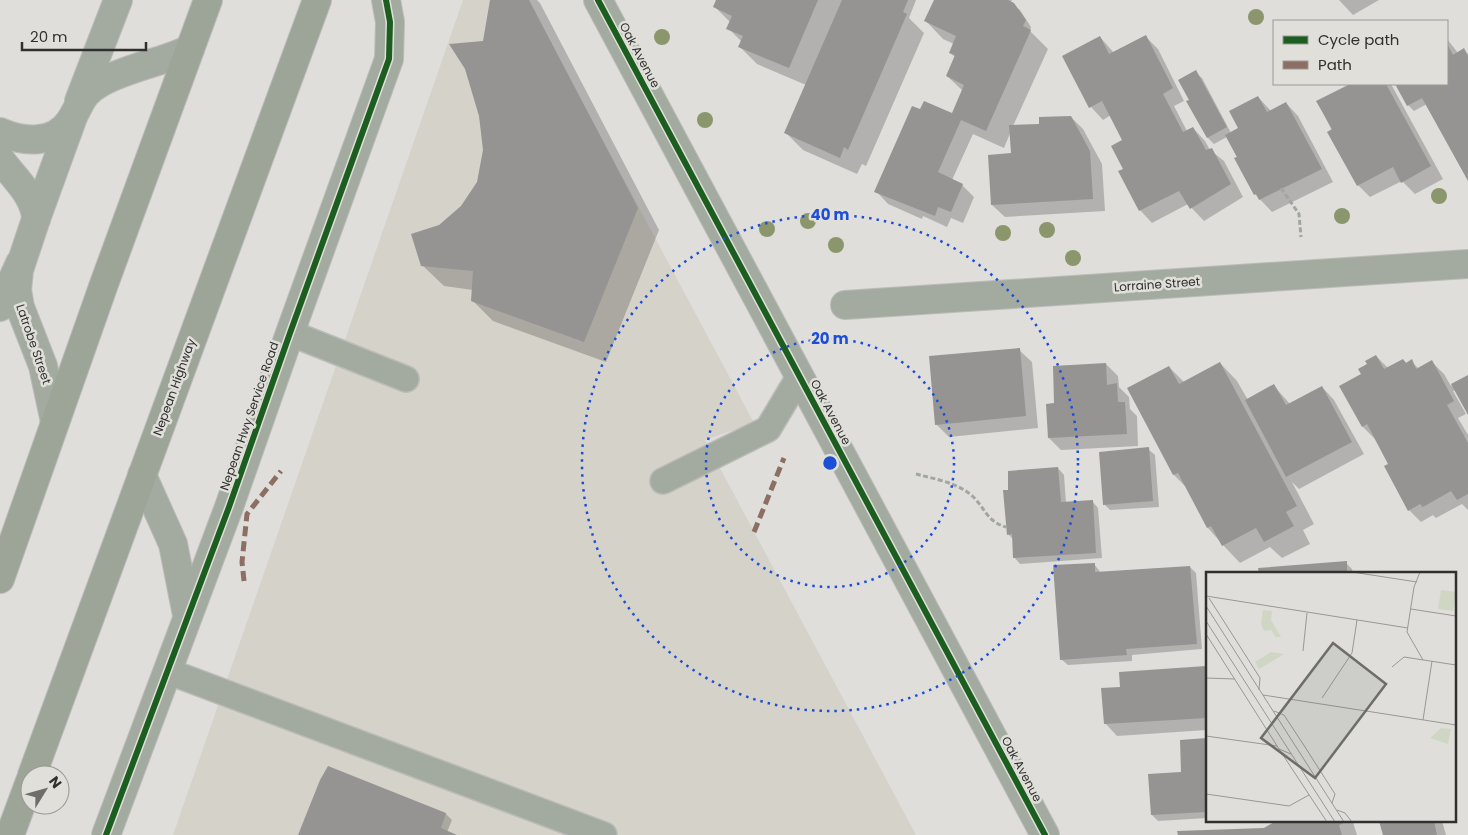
<svg xmlns="http://www.w3.org/2000/svg" width="1468" height="835" font-family="Poppins,sans-serif">
	<style>
		.built { fill: #d5d2ca }
		.shadow { fill: #0003 }
		.building { fill: #959493 }
		.lines { fill: none; stroke-linecap: round; stroke-linejoin: round }
		.service-casing { stroke: #bbbbb9; stroke-width: 28 }
		.minor-casing { stroke: #bbbbb9; stroke-width: 30 }
		.tertiary-casing { stroke: #bbbbb9; stroke-width: 30 }
		.trunk-casing { stroke: #bbbbb9; stroke-width: 30 }
		.path { stroke: #a1a69f; stroke-width: 3; stroke-dasharray: 5 2.5; stroke-linecap: butt }
		.service { stroke: #a3aba0; stroke-width: 25 }
		.minor { stroke: #a3aba0; stroke-width: 28 }
		.tertiary { stroke: #a3aba0; stroke-width: 28 }
		.trunk { stroke: #9ca598; stroke-width: 28 }
		.quiet { stroke: #8d6e63; stroke-width: 5; stroke-dasharray: 10 5; stroke-linecap: butt }
		.cycleway-casing { stroke: #e0dfda; stroke-width: 9 }
		.cycleway { stroke: #1b5e20; stroke-width: 6 }
		.tree { fill: #8b966d }
		.ring { fill: none; stroke: #1d4ed8; stroke-width: 2.5; stroke-dasharray: 2.5 5 }
		.labels { text-anchor: middle; dominant-baseline: central; stroke-width: 5; stroke-linejoin: round; paint-order: stroke }
		.street-label { font-size: 12px; fill: #30302e; stroke: #e0dfda }
		.inset-road { fill: none; stroke: #999896; stroke-width: 1 }
		.view { fill: #6d6d6b; fill-opacity: 0.15; stroke: #6d6d6b; stroke-width: 2.5 }
		.inset-edge { fill: none; stroke: #30302e; stroke-width: 2.5 }
		.centre { fill: #1d4ed8; stroke: #e0dfda; stroke-width: 2.5 }
		.ring-label { font-size: 15px; text-anchor: middle; font-weight: bold; fill: #1d4ed8; stroke: #e0dfda; stroke-width: 5; stroke-linejoin: round; paint-order: stroke }
	</style>
	<rect width="100%" height="100%" fill="#dfdedb"/>
	<path class="built" d="M463,0H528L754,423L705,440L916,835H173Z"/>
	<path class="shadow" d="M491,0H537L540,3L659,230L606,362L493,321L472,300L473,290L444,286L422,265L440,226L462,207L478,182L485,150L484,42Z
		M718,0H916L909,18L924,33L866,166L862,164L857,174L803,150L786,133L806,85L757,64L740,47L742,42L728,28L730,22L715,7Z
		M935,0H1012L1010,3L1020,10L1031,27L1030,31L1048,49L1013,126L1038,125L1071,117L1083,129L1102,164L1105,211L1005,217L992,205L1015,154L1011,131L1004,148L973,134L952,180L962,185L974,197L963,223L951,218L947,227L923,216L922,219L888,204L876,191L921,111L952,115L963,91L947,76L955,57L950,53L954,44L943,39L926,21Z
		M1339,0H1379L1353,15Z
		M1145,36L1158,49L1184,101L1174,106L1187,131L1193,128L1205,141L1210,150L1224,161L1243,197L1204,221L1188,204L1152,223L1140,210L1125,169L1124,140L1111,115L1103,120L1091,107L1100,37L1114,53Z
		M1447,39L1458,53L1464,50L1468,54V178L1427,104L1414,111L1408,105L1397,84H1447Z
		M1195,72L1202,78L1231,133L1240,128L1258,97L1271,111L1286,103L1298,116L1333,182L1272,212L1255,194L1227,137L1214,144L1208,138L1188,102L1190,101Z
		M1352,84H1391L1443,179L1415,194L1402,181L1370,197L1358,185L1318,102Z
		M1019,350L1032,362L1038,428L949,437L936,424Z
		M1376,356L1388,368L1403,360L1406,363L1411,361L1419,369L1432,362L1444,374L1451,386L1468,376V412L1456,390L1453,391L1466,414L1458,418L1468,435V510L1462,504L1436,518L1433,515L1421,522L1409,510L1390,464L1375,439L1363,427L1341,386L1363,375Z
		M1220,363L1237,381L1248,400L1274,386L1290,404L1322,387L1334,400L1364,454L1299,489L1292,482L1314,524L1303,530L1310,544L1282,558L1270,547L1240,563L1223,545L1208,528L1186,487L1174,475L1128,389L1169,367L1184,382Z
		M1106,364L1118,376L1119,387L1129,397L1130,409L1137,416L1138,446L1061,450L1049,438L1056,405Z
		M1148,449L1155,455L1159,507L1110,510L1104,504Z
		M1058,468L1064,475L1066,503L1092,501L1098,508L1102,558L1020,564L1014,557L1013,539L1008,534L1010,491Z
		M1346,563L1352,569L1353,574H1260Z
		M1094,564L1101,573L1190,567L1196,573L1202,649L1132,655V661L1068,665L1061,659Z
		M1205,667L1207,730L1117,736L1105,723L1121,688Z
		M1207,740V818L1158,821L1152,815Z
		M329,768L446,814L452,820L447,832L454,835H299Z
		M1278,821H1355L1353,822L1357,835H1179L1264,829Z
		M1380,821H1442L1446,835H1384Z"/>
	<path class="building" d="M490,0H529L638,208L584,342L471,301L473,271L421,266L411,234L439,225L461,206L477,182L483,150L479,116L465,69L449,44L483,41Z
		M716,0H818L789,68L738,47L743,36L726,29L732,16L713,7Z
		M842,0H908L903,12L907,14L848,150L844,147L840,158L784,133Z
		M934,0H1008L1014,3L1026,20L1023,26L1031,30L986,131L961,120L938,172L963,184L951,212L938,207L935,216L874,192L912,106L920,109L924,101L952,113L964,85L946,76L955,55L949,53L956,36L924,21Z
		M1146,35L1173,88L1163,94L1183,132L1193,127L1206,150L1212,148L1231,184L1190,209L1179,191L1139,211L1118,171L1123,169L1111,146L1122,140L1102,101L1089,108L1062,56L1100,36L1109,54Z
		M1447,44L1453,55L1464,48L1468,56V181L1422,98L1407,106L1395,84H1447Z
		M1196,70L1227,127L1207,138L1186,101L1189,100L1178,80Z
		M1350,84H1386L1431,166L1401,183L1393,167L1357,186L1327,132L1332,129L1316,101Z
		M1258,96L1267,112L1286,102L1322,169L1259,200L1256,194L1254,195L1234,158L1237,157L1225,135L1238,128L1229,111Z
		M1071,116L1090,151L1093,199L991,205L988,155L1011,153L1009,125L1039,124V117Z
		M1020,348L1026,416L935,425L929,356Z
		M1376,355L1384,369L1403,359L1406,363L1412,359L1416,369L1432,360L1454,401L1447,405L1468,443V494L1457,500L1451,491L1423,507L1420,504L1408,511L1384,466L1388,464L1367,424L1362,427L1339,386L1361,374L1358,369L1367,364L1365,361Z
		M1220,362L1297,506L1286,512L1294,526L1264,542L1256,528L1222,546L1211,526L1207,528L1178,473L1173,475L1127,388L1169,366L1179,384Z
		M1106,363L1107,385L1117,383L1118,402H1125L1127,434L1048,438L1046,404L1054,403L1053,366Z
		M1468,375V415L1451,384Z
		M1274,384L1286,405L1322,386L1352,442L1286,477L1245,400Z
		M1149,447L1153,501L1103,505L1099,452Z
		M1058,467L1061,502L1093,500L1096,553L1013,558L1012,534L1007,535L1003,490H1008V471Z
		M1347,561V574H1259L1258,568Z
		M1095,563V572L1190,566L1197,644L1126,649L1127,655L1060,660L1053,565Z
		M1206,666L1207,718L1104,724L1101,688L1120,687L1119,672Z
		M1207,738V812L1151,815L1148,774L1181,772L1180,740Z
		M328,766L446,813L441,828L457,835H298L320,780Z
		M1276,821H1348L1339,825L1342,835H1178L1177,831L1264,828Z
		M1379,821H1434L1437,835H1383Z"/>
	<g class="lines">
		<defs>
			<path id="service" d="M290,333L406,379
				M663,481L768,429L799,377
				M167,671L604,835"/>
			<path id="minor" d="M598,0L1045,835
				M79,101L118,0
				M36,219L73,117
				M845,305L1468,264
				M0,307L20,263
				M142,475L173,544L187,615
				M106,835L229,507L290,333L389,59L390,22L386,0"/>
			<path id="tertiary" d="M0,132C23,142 54,145 70,121C81,105 80,94 100,83C128,67 161,63 190,49
				M0,159C13,177 35,195 36,219L19,270L17,290L20,307L43,366L55,422"/>
			<path id="trunk" d="M0,579L104,284L208,0
				M32,775L317,0
				M10,835L30,781"/>
		</defs>
		<use href="#service" class="service-casing"/>
		<use href="#minor" class="minor-casing"/>
		<use href="#tertiary" class="tertiary-casing"/>
		<use href="#trunk" class="trunk-casing"/>
		<path class="path" d="M1281,188L1299,214L1301,237
			M916,474C934,479 955,482 970,494C985,506 985,521 1006,527"/>
		<use href="#service" class="service"/>
		<use href="#minor" class="minor"/>
		<use href="#tertiary" class="tertiary"/>
		<use href="#trunk" class="trunk"/>
		<path class="quiet" d="M754,532L784,458
			M244,581L242,562L247,514L281,471"/>
		<defs>
			<path id="cycleway" d="M598,0L1045,835
				M106,835L229,507L290,333L389,59L390,22L386,0"/>
		</defs>
		<use href="#cycleway" class="cycleway-casing"/>
		<use href="#cycleway" class="cycleway"/>
	</g>
	<g class="tree">
		<circle cx="1256" cy="17" r="8"/>
		<circle cx="662" cy="37" r="8"/>
		<circle cx="705" cy="120" r="8"/>
		<circle cx="1439" cy="196" r="8"/>
		<circle cx="1342" cy="216" r="8"/>
		<circle cx="808" cy="221" r="8"/>
		<circle cx="767" cy="229" r="8"/>
		<circle cx="1047" cy="230" r="8"/>
		<circle cx="1003" cy="233" r="8"/>
		<circle cx="836" cy="245" r="8"/>
		<circle cx="1073" cy="258" r="8"/>
	</g>
	<g class="ring">
		<circle cx="830" cy="463" r="124"/>
		<circle cx="830" cy="463" r="248"/>
	</g>
	<g class="labels">
		<g class="street-label">
			<text transform="translate(640 55) rotate(62)">Oak Avenue</text>
			<text transform="translate(1157 284) rotate(-4)">Lorraine Street</text>
			<text transform="translate(34 344) rotate(71)">Latrobe Street</text>
			<text transform="translate(174 387) rotate(-70)">Nepean Highway</text>
			<text transform="translate(831 412) rotate(62)">Oak Avenue</text>
			<text transform="translate(249 416) rotate(-71)">Nepean Hwy Service Road</text>
			<text transform="translate(1022 769) rotate(62)">Oak Avenue</text>
		</g>
	</g>
	<g transform="translate(1206 572)">
		<rect width="250" height="250" fill="#dfdedb"/>
		<path d="M235,18L250,20L247,39L232,37ZM57,38L66,39L65,48L75,65H70L65,58L58,59L55,52ZM65,80L78,82L53,97L49,90ZM235,156L245,157L242,172L224,166Z" fill="#d0d6c4"/>
		<path class="inset-road" d="M146,0L211,10M214,0L208,15L201,60L217,88M0,24L202,56M3,26L54,106L53,118M0,34L138,250M205,37L250,44M0,49L129,250M0,62L73,177L85,182M97,79L101,41M186,95L198,85L250,93M0,106L29,107M57,123L250,153M116,126L146,81L151,48M68,139L78,143L99,175L129,222L126,231M217,148L226,89M0,164L71,174M73,177L121,250M0,222L83,234L103,223M131,238L139,241L146,250"/>
		<path class="view" d="M127,71L180,112L109,206L55,166Z"/>
		<rect width="250" height="250" class="inset-edge"/>
	</g>
	<circle cx="830" cy="463" r="8" class="centre"/>
	<g class="ring-label">
		<text x="830" y="220">40 m</text>
		<text x="830" y="344">20 m</text>
	</g>
	<rect x="1273" y="20" width="175" height="65" fill="#e0dfda" stroke="#9a9995"/>
	<rect x="1283" y="36" width="25" height="8" fill="#1b5e20" stroke="#9a9995"/>
	<text x="1318" y="45" font-size="15" fill="#30302e">Cycle path</text>
	<rect x="1283" y="61" width="25" height="8" fill="#8d6e63" stroke="#9a9995"/>
	<text x="1318" y="70" font-size="15" fill="#30302e">Path</text>
	<g transform="translate(45 790) rotate(53)"><circle r="24" fill="#e0dfda" stroke="#9a9995"/>
	<path d="M0-4L9 19L0 12L-9 19Z" fill="#6d6d6b"/>
	<text y="-8" font-size="14" font-weight="bold" text-anchor="middle" fill="#30302e">N</text>
	</g>
	<path d="M22 42v8h124v-8" fill="none" stroke="#30302e" stroke-width="2.5"/>
	<text x="30" y="42" font-size="15" fill="#30302e" stroke="#e0dfda" stroke-width="4" paint-order="stroke">20 m</text>
</svg>
